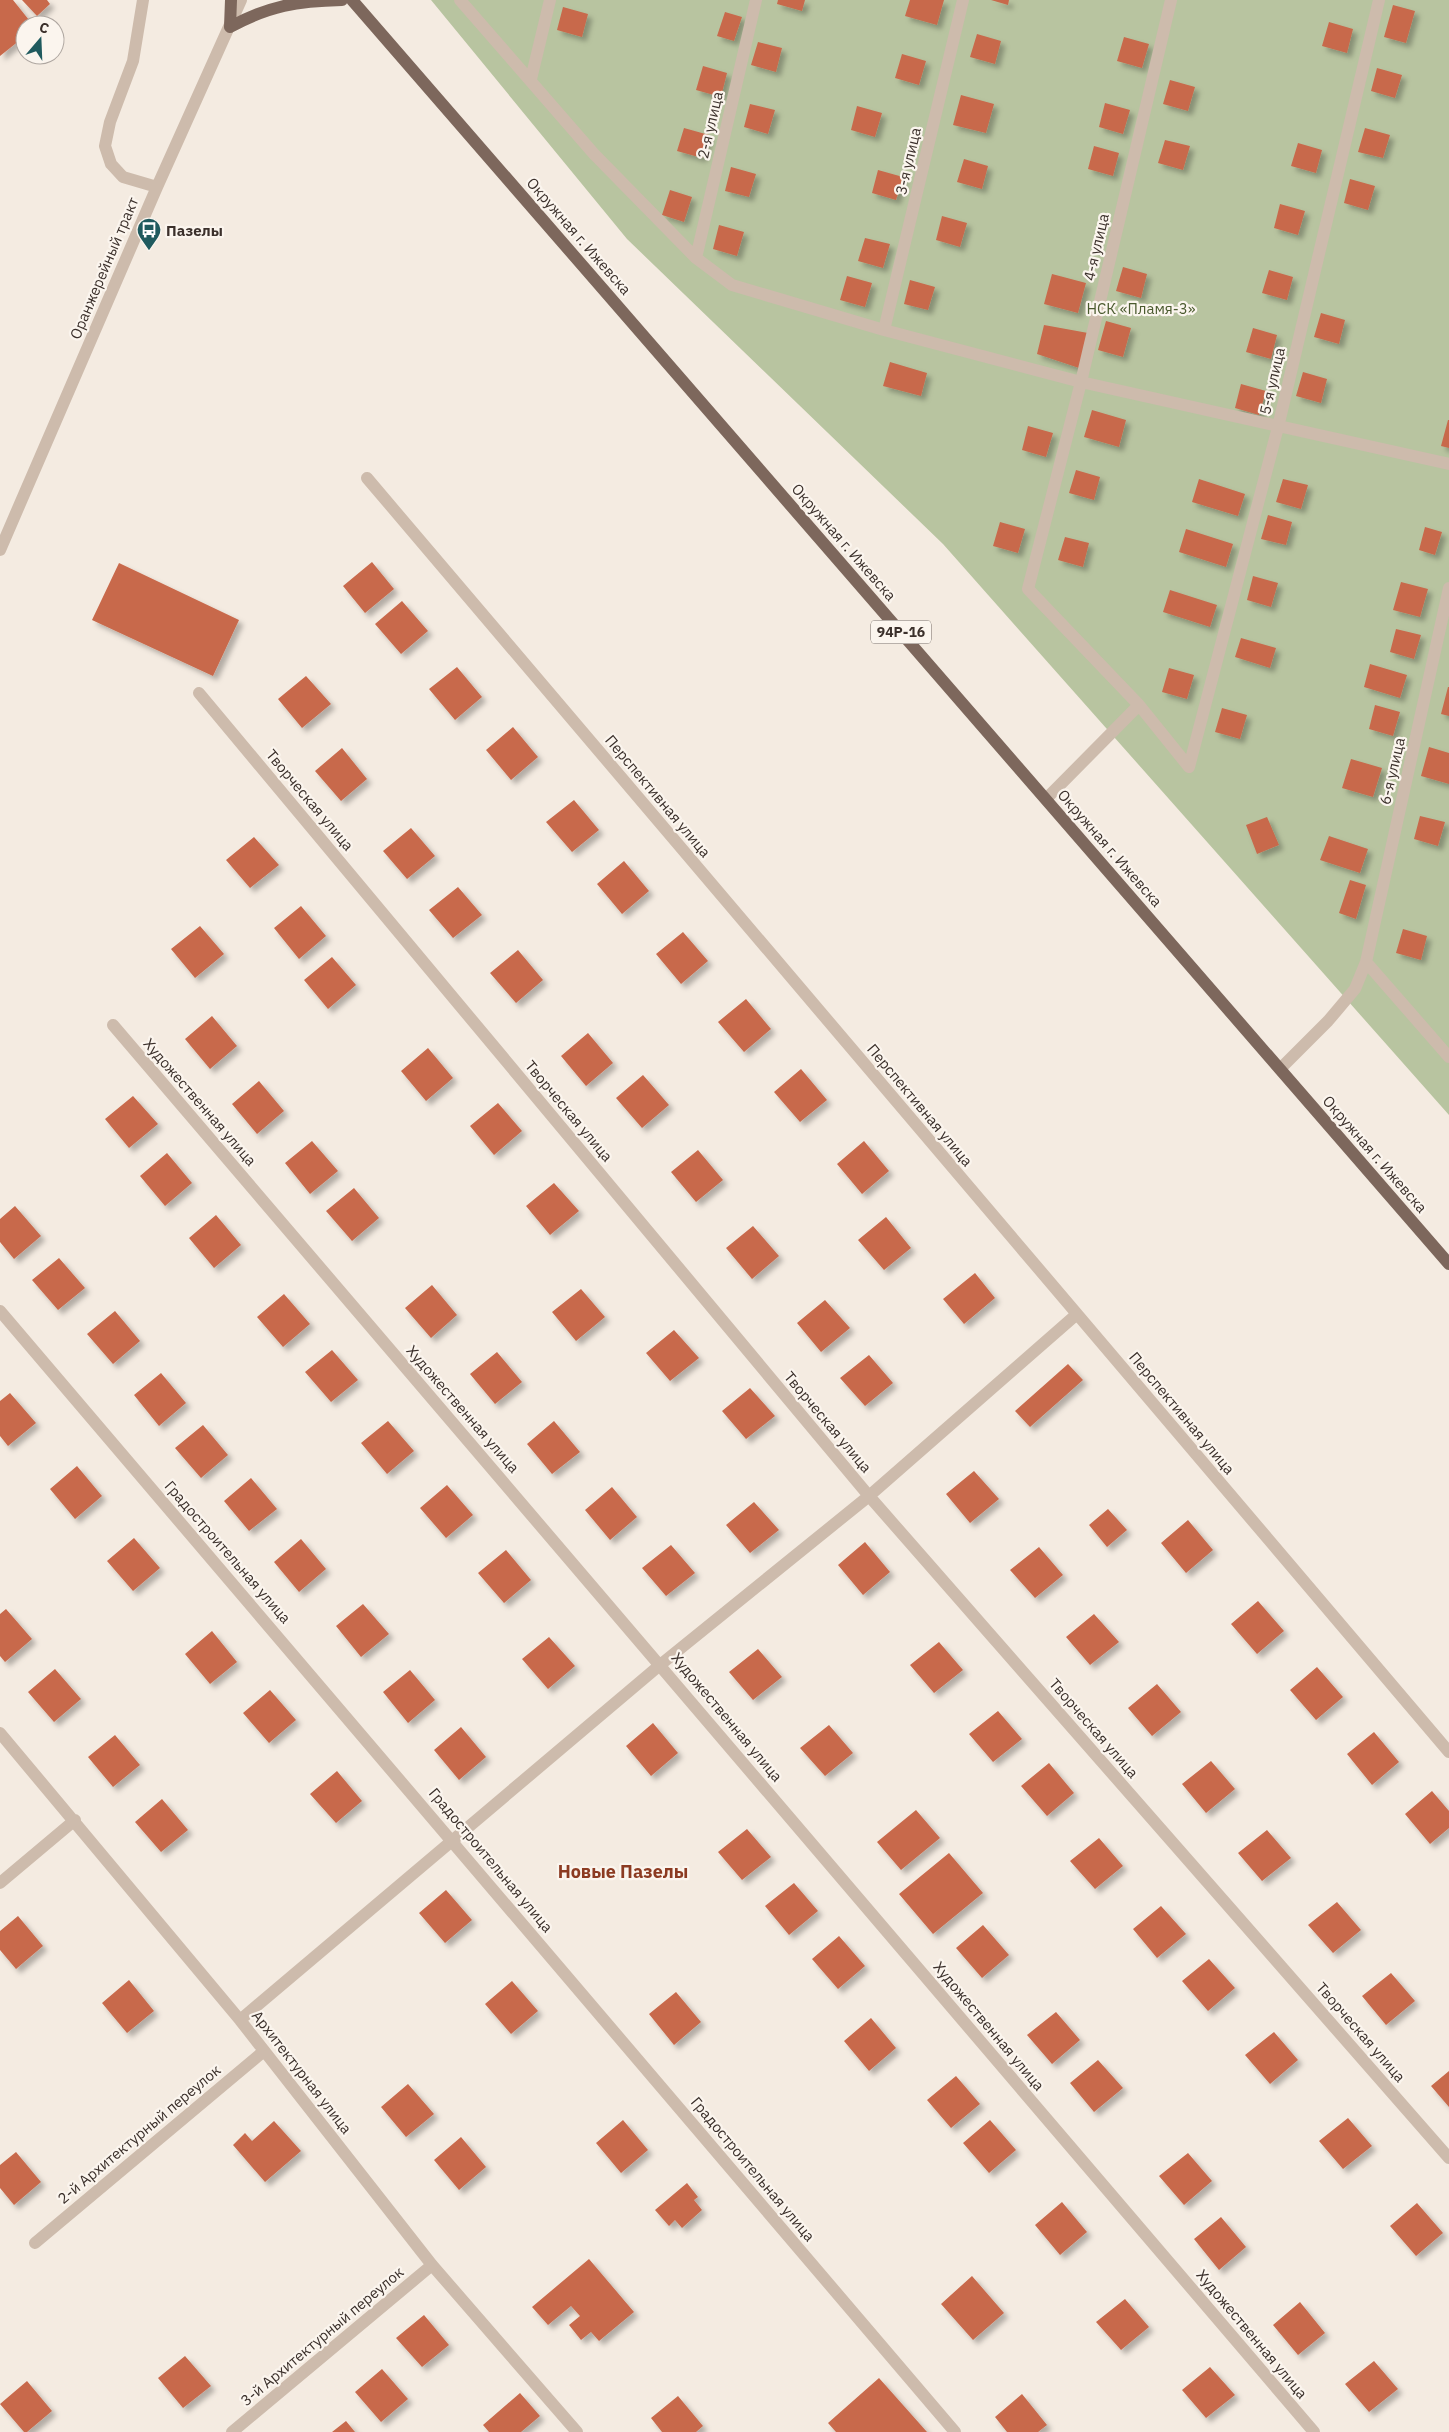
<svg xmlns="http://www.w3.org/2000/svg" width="1449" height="2432" font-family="'IBM Plex Sans',sans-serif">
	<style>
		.green { fill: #b8c4a0 }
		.building { fill: #c8694b; filter: url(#shadow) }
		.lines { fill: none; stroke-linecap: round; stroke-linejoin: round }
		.minor { stroke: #cdbbac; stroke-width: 12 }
		.major { stroke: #7d675c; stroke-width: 12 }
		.labels { text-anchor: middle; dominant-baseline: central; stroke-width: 4.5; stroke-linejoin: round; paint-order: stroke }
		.shield { fill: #fbf5ee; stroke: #756b66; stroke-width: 1 }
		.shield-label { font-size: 14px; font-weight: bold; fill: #3b302b }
		.street-label { font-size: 15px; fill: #3b302b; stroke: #fbf5ee }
		.poi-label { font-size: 15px; font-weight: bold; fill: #3b302b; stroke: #fbf5ee; text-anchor: start }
		.park-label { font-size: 15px; fill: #4a5a2e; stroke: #fbf5ee }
		.quarter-label { font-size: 18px; font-weight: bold; fill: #8c3b22; stroke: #fbf5ee }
	</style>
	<defs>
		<filter id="shadow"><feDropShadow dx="4.5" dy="4.5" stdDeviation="2.5" flood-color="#0004"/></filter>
	</defs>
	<rect width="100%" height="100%" fill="#f4ebe1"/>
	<path class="green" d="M431,0H1449V1115L943,544L627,239Z"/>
	<path class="building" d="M0,0H13L33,25H25V36L0,56Z
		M22,0H47L50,4L37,16Z
		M778,0H805L802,11L777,4Z
		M910,0H944L937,25L905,16Z
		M991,0H1009L1008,5Z
		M1393,5L1415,11L1406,43L1384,37Z
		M563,7L588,14L582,37L557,30Z
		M725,12L742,17L734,41L717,36Z
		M1329,22L1353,29L1347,53L1322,46Z
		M977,34L1001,41L995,64L970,57Z
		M1124,37L1149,44L1142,68L1117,61Z
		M758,42L782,48L776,72L751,65Z
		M902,54L926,61L919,85L895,78Z
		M703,66L727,73L721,97L696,90Z
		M1377,68L1402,75L1395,98L1371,91Z
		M1170,80L1195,87L1188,111L1163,104Z
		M961,95L994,104L986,133L953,125Z
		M1105,103L1130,110L1123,134L1099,127Z
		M750,104L775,110L768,134L744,127Z
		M857,106L882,113L875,137L851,130Z
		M684,128L709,135L702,158L677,151Z
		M1365,128L1390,135L1383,158L1358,152Z
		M1165,140L1190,146L1183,170L1158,163Z
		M1298,143L1322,150L1316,173L1291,166Z
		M1094,146L1119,153L1113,176L1088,169Z
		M964,159L988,166L982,189L957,182Z
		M731,167L756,174L749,197L725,191Z
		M878,170L903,177L896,200L872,193Z
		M1350,179L1375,186L1368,210L1344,203Z
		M670,190L692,197L684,222L662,215Z
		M1280,204L1305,211L1298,235L1274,228Z
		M942,216L967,223L960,247L936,240Z
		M719,225L744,232L737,256L713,249Z
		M865,238L890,244L883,268L858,261Z
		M1123,267L1147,274L1141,298L1116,291Z
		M1269,270L1293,277L1287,300L1262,293Z
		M1052,274L1086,283L1078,313L1044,304Z
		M847,276L872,283L865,307L840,300Z
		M910,280L935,287L928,310L904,304Z
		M1321,313L1345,320L1339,344L1314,337Z
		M1106,321L1131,328L1123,357L1098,350Z
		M1044,325L1088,333L1079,368L1037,354Z
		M1253,328L1277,335L1271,359L1246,352Z
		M890,362L927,373L921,396L883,386Z
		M1303,372L1327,379L1321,403L1296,396Z
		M1241,384L1266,391L1259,415L1235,408Z
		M1092,410L1126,420L1119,447L1084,437Z
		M1448,420H1449V448L1441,446Z
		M1028,426L1053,433L1046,457L1022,450Z
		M1076,470L1100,477L1094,500L1069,493Z
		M1199,479L1245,494L1238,516L1192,502Z
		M1283,479L1308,485L1301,509L1276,502Z
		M1268,515L1292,522L1286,545L1261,539Z
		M1000,522L1025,529L1018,553L993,546Z
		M1425,527L1442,532L1435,555L1419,550Z
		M1186,529L1233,544L1226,567L1179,552Z
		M1065,537L1089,543L1083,567L1058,560Z
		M372,562L394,589L365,613L343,586Z
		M119,563L239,620L213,676L92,620Z
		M1253,576L1278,583L1271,607L1247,600Z
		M1401,582L1428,589L1420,617L1393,610Z
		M1170,590L1217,605L1210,627L1163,612Z
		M402,601L428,631L401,654L375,624Z
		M1396,629L1421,635L1414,659L1390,652Z
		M1241,638L1276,648L1270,668L1235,657Z
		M1370,664L1407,675L1400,698L1364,687Z
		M457,667L482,697L455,720L429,689Z
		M1169,668L1194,675L1187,699L1162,692Z
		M306,676L331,704L302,728L278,699Z
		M1448,687H1449V716L1441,714Z
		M1375,705L1400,712L1393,736L1369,729Z
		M1222,708L1247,715L1240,739L1215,732Z
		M513,727L538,757L511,780L486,750Z
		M1429,747L1449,753V784L1421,776Z
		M342,748L367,779L341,801L315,771Z
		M1351,759L1382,768L1373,797L1342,788Z
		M574,800L599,830L572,852L546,822Z
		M1420,816L1445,822L1438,846L1414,839Z
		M1267,817L1279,845L1257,854L1246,825Z
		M411,828L435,856L407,879L383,851Z
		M1329,836L1368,849L1360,873L1320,860Z
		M254,837L279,865L250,888L226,860Z
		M624,861L649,891L622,914L597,884Z
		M1350,880L1366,885L1356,919L1339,913Z
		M458,887L482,915L453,938L429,910Z
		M301,906L326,936L299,959L274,928Z
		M200,926L224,954L195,978L171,949Z
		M1403,929L1427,936L1421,960L1396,953Z
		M683,932L708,961L681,984L656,954Z
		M518,950L543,980L516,1003L490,973Z
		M332,957L356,985L328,1009L304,980Z
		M746,999L771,1029L744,1052L718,1022Z
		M212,1016L237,1046L210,1069L185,1039Z
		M588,1033L613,1063L586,1086L561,1056Z
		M428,1048L453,1078L426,1101L401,1071Z
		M801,1069L827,1100L800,1122L774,1092Z
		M643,1075L669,1105L642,1128L616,1098Z
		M259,1081L284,1111L257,1134L232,1104Z
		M133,1096L158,1124L129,1148L105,1119Z
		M498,1103L522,1131L494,1155L470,1126Z
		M312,1141L338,1171L310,1194L285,1163Z
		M864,1141L889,1171L862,1194L837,1164Z
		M698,1150L723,1180L696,1202L671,1172Z
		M167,1153L192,1183L165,1206L140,1176Z
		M554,1183L579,1211L550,1235L526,1206Z
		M354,1188L379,1218L352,1241L326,1211Z
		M15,1206L41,1236L14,1259L0,1242V1219Z
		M216,1215L241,1245L214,1268L189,1238Z
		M886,1217L911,1248L884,1270L858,1240Z
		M753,1226L779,1256L752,1279L726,1248Z
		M59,1258L85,1288L58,1310L32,1280Z
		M975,1273L995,1298L964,1324L943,1299Z
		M432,1285L457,1315L431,1338L405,1308Z
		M581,1289L605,1317L576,1341L552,1312Z
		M284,1294L310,1324L283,1347L257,1317Z
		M825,1300L850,1328L821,1352L797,1323Z
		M115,1311L140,1341L113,1364L87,1334Z
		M674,1330L699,1358L670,1381L646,1353Z
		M332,1350L358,1380L331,1402L305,1372Z
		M497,1352L522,1382L495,1404L470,1374Z
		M869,1355L893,1383L865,1406L840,1378Z
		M1068,1364L1083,1380L1030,1427L1015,1411Z
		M161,1373L186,1403L159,1426L134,1395Z
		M750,1388L775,1416L746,1439L722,1411Z
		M10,1393L36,1423L8,1446L0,1436V1401Z
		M388,1421L414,1451L387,1474L361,1443Z
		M554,1421L580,1452L552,1474L527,1444Z
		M203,1425L228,1455L201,1478L175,1448Z
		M77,1466L102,1496L75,1519L50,1489Z
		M974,1471L999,1499L970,1523L946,1494Z
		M251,1478L277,1509L249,1531L224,1501Z
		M447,1485L473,1515L446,1538L420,1508Z
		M612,1487L637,1517L610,1540L585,1510Z
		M754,1502L779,1530L750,1553L726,1525Z
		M1108,1509L1127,1530L1107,1547L1089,1525Z
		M1188,1520L1213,1550L1186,1573L1161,1543Z
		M134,1538L160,1568L133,1591L107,1561Z
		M301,1539L326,1569L299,1592L274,1562Z
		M865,1542L890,1572L863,1595L838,1565Z
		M671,1545L695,1573L666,1596L642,1568Z
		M1039,1547L1063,1575L1035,1598L1010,1570Z
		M506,1550L531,1580L504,1603L478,1573Z
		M1258,1601L1284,1631L1257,1654L1231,1624Z
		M363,1604L389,1634L361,1657L336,1626Z
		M6,1609L32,1639L5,1662L0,1656V1614Z
		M1094,1614L1119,1642L1090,1665L1066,1637Z
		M212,1631L237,1662L210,1684L185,1654Z
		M549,1637L575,1666L548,1689L522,1659Z
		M939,1642L963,1670L934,1693L910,1665Z
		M758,1649L782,1677L753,1700L729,1672Z
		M1317,1667L1343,1697L1316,1720L1290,1690Z
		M55,1669L81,1699L54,1722L28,1692Z
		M410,1670L435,1700L408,1723L383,1692Z
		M1157,1684L1181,1712L1152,1736L1128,1708Z
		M270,1690L296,1720L269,1743L243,1713Z
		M998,1711L1022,1739L993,1762L969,1734Z
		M653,1723L678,1753L651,1776L626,1746Z
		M829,1725L853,1753L825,1776L800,1748Z
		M461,1727L486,1757L459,1780L434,1750Z
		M1374,1732L1399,1762L1372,1785L1347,1754Z
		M115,1735L140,1765L113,1787L88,1757Z
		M1211,1761L1235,1789L1206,1813L1182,1784Z
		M1049,1763L1074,1793L1047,1816L1021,1786Z
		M337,1771L362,1801L336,1823L310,1794Z
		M1432,1791L1449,1811V1828L1430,1844L1405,1814Z
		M162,1799L188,1830L161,1852L135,1822Z
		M916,1810L940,1838L901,1870L877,1842Z
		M747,1829L771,1857L742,1880L718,1852Z
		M1267,1830L1291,1858L1262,1881L1238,1853Z
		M1099,1838L1123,1866L1095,1889L1070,1861Z
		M949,1853L983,1893L933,1934L899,1894Z
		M794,1883L818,1911L789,1935L765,1906Z
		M446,1890L472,1920L445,1943L419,1913Z
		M1337,1902L1361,1930L1333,1953L1308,1925Z
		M1161,1906L1186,1934L1157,1958L1133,1929Z
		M18,1916L43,1946L16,1969L0,1950V1931Z
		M983,1925L1009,1955L982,1978L956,1948Z
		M839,1936L865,1966L838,1989L812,1959Z
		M1209,1959L1235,1988L1208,2011L1182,1981Z
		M1391,1973L1415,2001L1386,2025L1362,1996Z
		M129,1980L154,2011L127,2033L102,2003Z
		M512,1981L538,2011L511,2034L485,2004Z
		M676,1992L701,2022L674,2045L649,2014Z
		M1056,2012L1080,2040L1052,2064L1027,2035Z
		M871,2018L896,2048L869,2071L844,2041Z
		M1274,2032L1298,2060L1270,2084L1245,2055Z
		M1098,2060L1123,2088L1094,2112L1070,2083Z
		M1449,2071V2107L1431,2086Z
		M956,2076L980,2104L951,2128L927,2100Z
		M408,2084L434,2114L406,2137L381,2107Z
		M1348,2118L1372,2146L1343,2169L1319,2141Z
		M623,2120L648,2150L621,2173L596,2143Z
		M990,2120L1016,2150L989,2173L963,2143Z
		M274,2121L301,2151L265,2182L233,2145L245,2133L252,2141Z
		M461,2137L486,2167L459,2190L434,2160Z
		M16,2152L41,2182L14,2205L0,2188V2165Z
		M1188,2153L1212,2181L1184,2205L1159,2176Z
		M687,2183L698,2197L694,2200L702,2210L682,2228L675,2220L669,2226L655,2210Z
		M1062,2202L1087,2232L1060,2255L1035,2225Z
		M1417,2203L1443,2233L1416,2256L1390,2226Z
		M1221,2217L1246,2247L1219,2270L1194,2239Z
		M589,2259L634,2312L599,2341L591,2332L581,2340L569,2325L580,2316L571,2306L548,2325L532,2307Z
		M972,2276L1004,2313L973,2340L941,2304Z
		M1125,2299L1149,2327L1121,2350L1096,2322Z
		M1300,2302L1325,2333L1298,2355L1273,2325Z
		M424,2315L449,2345L422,2367L396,2338Z
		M185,2356L211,2386L183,2408L158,2378Z
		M1374,2361L1398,2389L1369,2412L1345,2384Z
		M1210,2367L1235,2395L1206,2418L1182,2390Z
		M382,2369L408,2399L381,2422L355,2392Z
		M879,2378L927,2432H836L828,2423Z
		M27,2381L52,2411L27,2432H24L0,2404Z
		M520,2393L540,2416L521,2432H489L483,2425Z
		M1022,2394L1047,2425L1038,2432H1007L995,2417Z
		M678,2396L703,2426L696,2432H662L651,2418Z
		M346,2421L355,2432H332Z"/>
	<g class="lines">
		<path class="minor" d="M143,0L133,61L110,122L105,146L111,164L123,177L157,187
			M460,0L594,154L696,258L732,285L884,330L1081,382L1449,464
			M531,79L550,0
			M696,258L756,0
			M884,330L963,0
			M367,478L1449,1752
			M0,550L157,187L241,0
			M199,693L869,1496L1449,2158
			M1139,705L1028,589L1081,382L1171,0
			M1189,767L1278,427L1379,0
			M1046,799L1139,705L1189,767
			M1366,962L1449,1057
			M113,1025L1314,2432
			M1280,1069L1328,1021L1355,989L1366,962L1449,588
			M0,1311L955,2432
			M0,1733L240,2020L432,2265L577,2432
			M0,1883L75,1820
			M240,2020L660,1665L869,1496L1077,1314
			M35,2243L264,2051
			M232,2432L432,2265"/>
		<path class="major" d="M352,0L1449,1264
			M230,27C269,6 297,1 342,0
			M230,27L231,0"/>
	</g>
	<defs>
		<symbol id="bus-pin" viewBox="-11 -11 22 30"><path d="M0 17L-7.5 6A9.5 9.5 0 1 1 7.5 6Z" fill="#1f5a5e" stroke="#fbf5ee"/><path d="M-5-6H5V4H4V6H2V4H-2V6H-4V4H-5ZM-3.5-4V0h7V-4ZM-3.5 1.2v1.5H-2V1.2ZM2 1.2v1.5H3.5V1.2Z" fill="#fff"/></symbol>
	</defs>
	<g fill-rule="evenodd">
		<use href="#bus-pin" x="135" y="216" width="28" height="38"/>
	</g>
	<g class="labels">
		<rect class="shield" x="871" y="620.5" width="60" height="23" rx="4"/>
		<g class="shield-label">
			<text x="901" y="632">94Р-16</text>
		</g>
		<g class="street-label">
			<text transform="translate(710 125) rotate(-77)">2-я улица</text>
			<text transform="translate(908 161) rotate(-77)">3-я улица</text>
			<text transform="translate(579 236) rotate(49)">Окружная г. Ижевска</text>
			<text transform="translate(1096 247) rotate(-77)">4-я улица</text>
			<text transform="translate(104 268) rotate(-67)">Оранжерейный тракт</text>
			<text transform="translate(1272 381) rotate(-77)">5-я улица</text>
			<text transform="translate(844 542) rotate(49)">Окружная г. Ижевска</text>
			<text transform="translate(1392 771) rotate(-77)">6-я улица</text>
			<text transform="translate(658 796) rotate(50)">Перспективная улица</text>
			<text transform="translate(310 800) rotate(50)">Творческая улица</text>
			<text transform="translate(1110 848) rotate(49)">Окружная г. Ижевска</text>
			<text transform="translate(200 1102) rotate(49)">Художественная улица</text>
			<text transform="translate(920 1105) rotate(50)">Перспективная улица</text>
			<text transform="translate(569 1111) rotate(50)">Творческая улица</text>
			<text transform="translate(1375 1154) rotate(49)">Окружная г. Ижевска</text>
			<text transform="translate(463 1409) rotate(49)">Художественная улица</text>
			<text transform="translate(1182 1413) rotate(50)">Перспективная улица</text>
			<text transform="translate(828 1422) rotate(50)">Творческая улица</text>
			<text transform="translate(228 1552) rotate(49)">Градостроительная улица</text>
			<text transform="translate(727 1717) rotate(50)">Художественная улица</text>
			<text transform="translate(1094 1728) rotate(49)">Творческая улица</text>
			<text transform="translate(491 1860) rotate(50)">Градостроительная улица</text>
			<text transform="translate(989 2026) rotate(50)">Художественная улица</text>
			<text transform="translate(1361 2032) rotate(49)">Творческая улица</text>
			<text transform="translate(302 2072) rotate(52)">Архитектурная улица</text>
			<text transform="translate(139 2134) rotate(-40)">2-й Архитектурный переулок</text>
			<text transform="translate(753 2169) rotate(50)">Градостроительная улица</text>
			<text transform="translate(1252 2334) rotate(50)">Художественная улица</text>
			<text transform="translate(322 2336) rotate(-40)">3-й Архитектурный переулок</text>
		</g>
		<g class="poi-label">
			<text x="166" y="230">Пазелы</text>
		</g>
		<g class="park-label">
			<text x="1141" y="308">НСК «Пламя-3»</text>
		</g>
		<g class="quarter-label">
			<text x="623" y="1871">Новые Пазелы</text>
		</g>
	</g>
	<g transform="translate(40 40) rotate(19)"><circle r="24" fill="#fbf5ee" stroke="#aea6a0"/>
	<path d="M0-4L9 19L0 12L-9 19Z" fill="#1f5a5e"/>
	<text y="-8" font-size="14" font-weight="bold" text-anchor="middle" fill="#3b302b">С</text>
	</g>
</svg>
